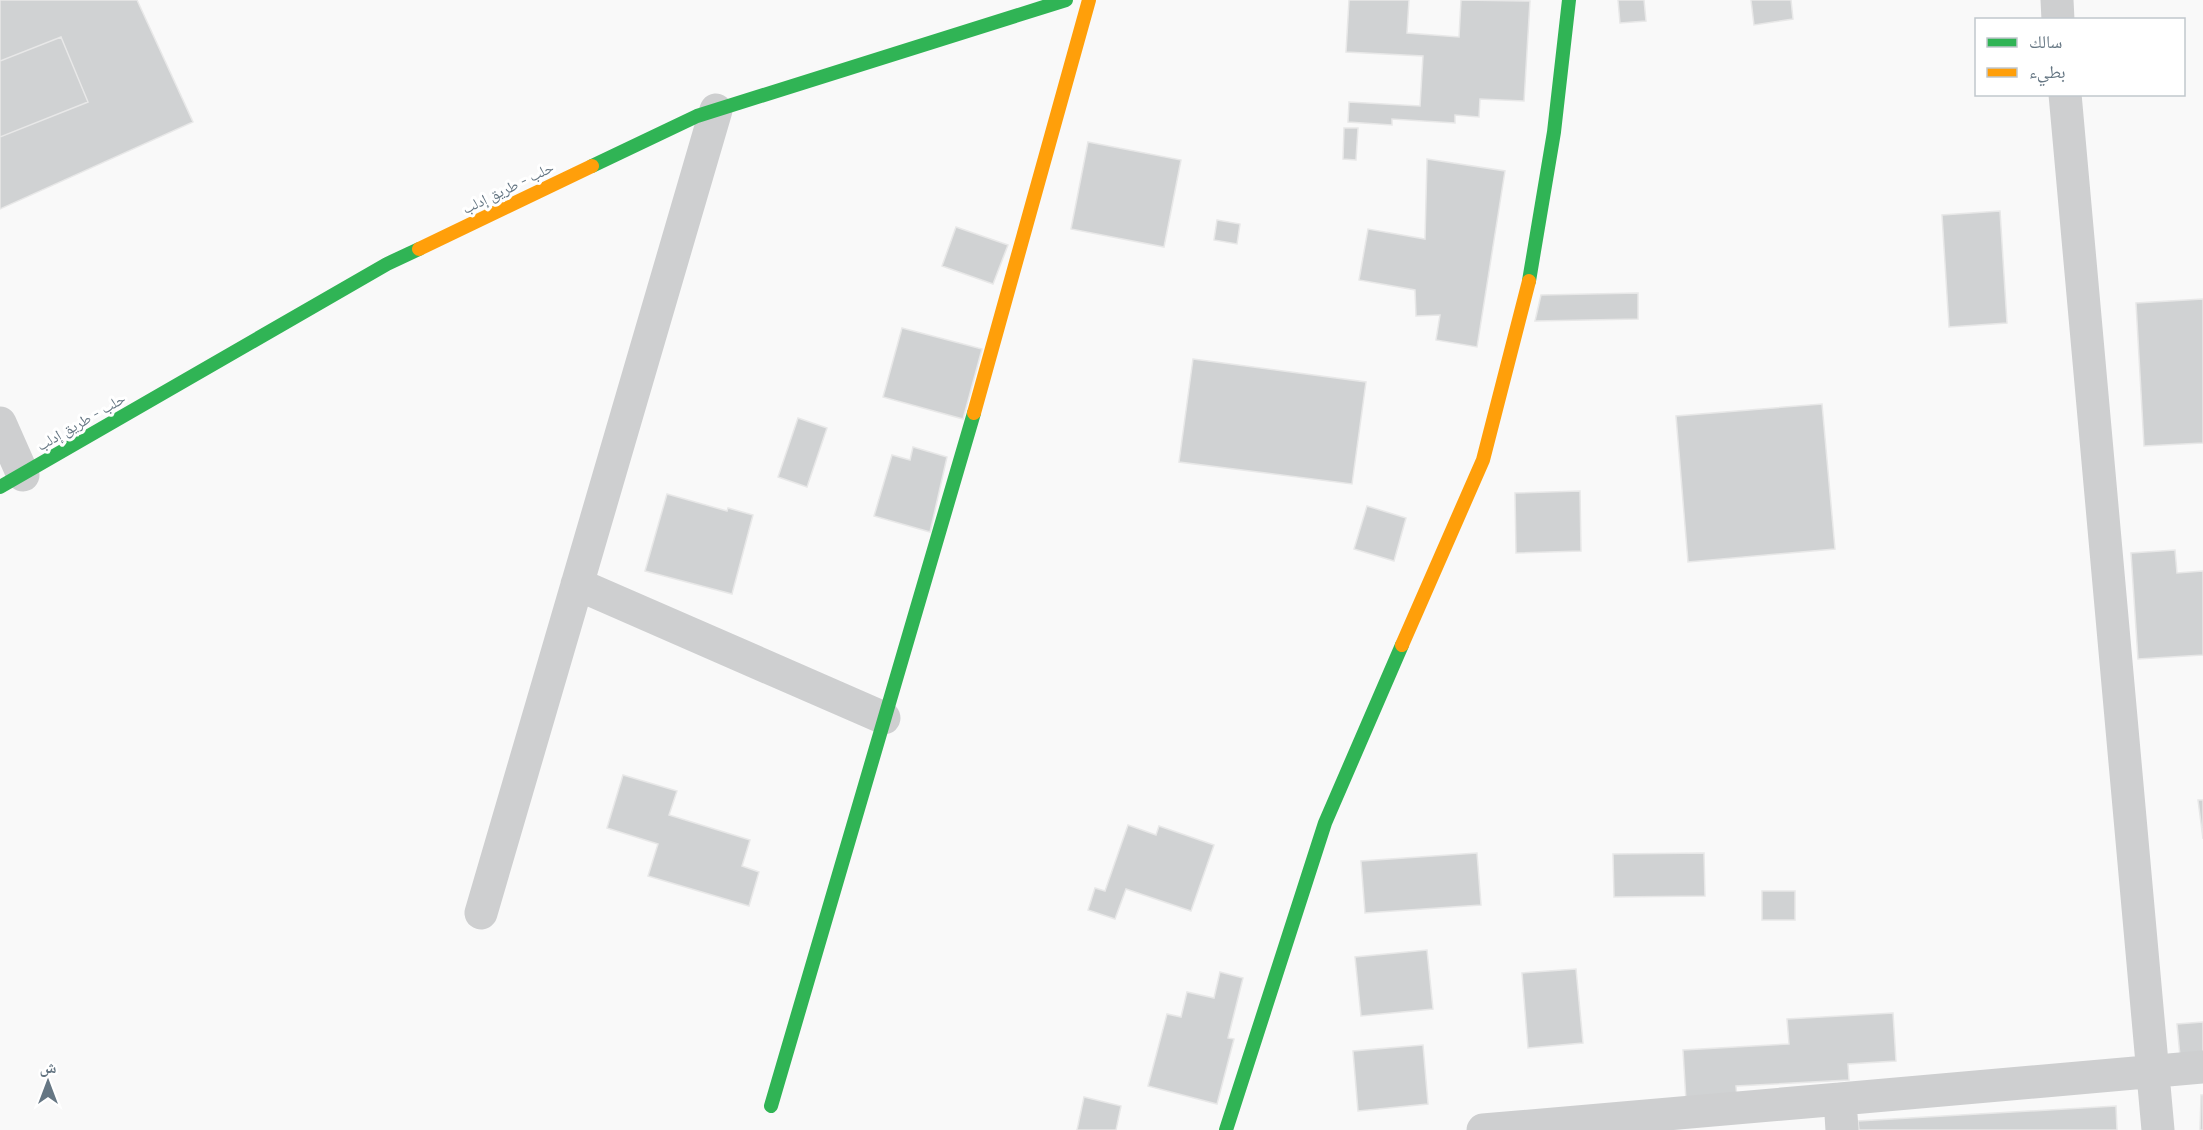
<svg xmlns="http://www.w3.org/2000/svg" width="2203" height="1130" font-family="Raleway,'Noto Naskh Arabic',sans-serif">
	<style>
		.building { fill: #d0d2d3; stroke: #e8e8e8; stroke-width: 1.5 }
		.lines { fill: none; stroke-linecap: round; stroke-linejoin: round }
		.street { stroke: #cecfd0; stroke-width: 33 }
		.fast { stroke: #30b455; stroke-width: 14 }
		.slow { stroke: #ff9f0a; stroke-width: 14 }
		.labels { text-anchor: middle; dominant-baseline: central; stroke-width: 6; stroke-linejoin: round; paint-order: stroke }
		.street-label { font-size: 15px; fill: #657683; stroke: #fff }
	</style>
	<rect width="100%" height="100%" fill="#f9f9f9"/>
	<path class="building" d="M0,0H137L193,122L0,209Z
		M1349,0H1409L1407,33L1459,37L1461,0L1530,1L1524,101L1480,99L1479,117L1455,115V123L1392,119V125L1348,122L1349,102L1420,106L1423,56L1346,52Z
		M1618,0H1644L1646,21L1620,23Z
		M1751,0H1791L1793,19L1754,25Z
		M61,37L88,102L0,137V61Z
		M1344,128H1358L1356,160L1343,159Z
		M1088,142L1181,160L1164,247L1071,229Z
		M1427,159L1505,171L1477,347L1436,340L1440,315L1416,316L1415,290L1359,280L1368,229L1425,239Z
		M2000,211L2007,323L1949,327L1942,215Z
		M1217,220L1240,224L1237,244L1214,240Z
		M956,227L1008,245L993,284L942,266Z
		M1638,293V319L1535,321L1541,295Z
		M2203,299V443L2144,446L2136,303Z
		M902,328L982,349L963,419L883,397Z
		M1193,359L1366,382L1352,484L1179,462Z
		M1822,404L1835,549L1688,562L1676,416Z
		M798,418L827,428L807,487L778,477Z
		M913,447L947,457L930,532L874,516L892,455L910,460Z
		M1580,491L1581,551L1516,553L1515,493Z
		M667,494L727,511L728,508L753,515L732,594L645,571Z
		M1367,506L1406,518L1394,561L1354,549Z
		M2175,550L2177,573L2203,571V655L2138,659L2131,553Z
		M623,775L677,791L669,815L750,840L742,866L759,872L749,906L648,876L658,844L607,828Z
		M2198,800H2203V839Z
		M1128,825L1156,835L1159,826L1214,845L1191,911L1126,889L1115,919L1088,910L1095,888L1105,891Z
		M1477,853L1481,905L1365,913L1361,861Z
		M1704,853L1705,896L1614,897L1613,854Z
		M1762,891H1795V920H1762Z
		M1427,950L1433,1009L1361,1016L1355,957Z
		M1576,969L1583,1043L1528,1048L1522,973Z
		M1220,972L1243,978L1228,1038L1234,1039L1217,1104L1148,1086L1167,1014L1181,1017L1187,992L1214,998Z
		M1893,1013L1896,1061L1848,1064L1849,1080L1736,1086L1737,1098L1686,1101L1683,1050L1789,1044L1787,1019Z
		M2203,1022V1054L2180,1056L2177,1024Z
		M1423,1045L1428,1104L1358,1111L1353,1051Z
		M2201,1095H2203V1130H2200Z
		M1084,1097L1121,1106L1116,1130H1077Z
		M2116,1106L2117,1130H1859L1858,1121Z"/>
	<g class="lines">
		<path class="street" d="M2057,0L2058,20
			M2065,94L2158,1130
			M0,423L23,475
			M577,584L884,718
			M481,913L716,110
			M1840,1099L2203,1067
			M1483,1130L1840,1099L1842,1130"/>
		<path class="fast" d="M592,166L697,116L1066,0
			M1529,281L1554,132L1569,0
			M0,487L387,264L419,249
			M771,1106L974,413
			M1226,1130L1325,823L1402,645"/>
		<path class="slow" d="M419,249L592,166
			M974,413L1089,0
			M1402,645L1483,460L1529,281"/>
	</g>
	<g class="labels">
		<g class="street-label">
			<text transform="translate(508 188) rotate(-26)">حلب - طريق إدلب</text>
			<text transform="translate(81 422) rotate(-30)">حلب - طريق إدلب</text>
		</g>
	</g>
	<rect x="1975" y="18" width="210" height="78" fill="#ffffff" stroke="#c1c8cd" stroke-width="1.5"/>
	<rect x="1987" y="38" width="30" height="9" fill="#30b455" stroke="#c1c8cd" stroke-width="1.5"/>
	<text x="2029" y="48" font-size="18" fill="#657683">سالك</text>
	<rect x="1987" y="68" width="30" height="9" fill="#ff9f0a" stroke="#c1c8cd" stroke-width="1.5"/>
	<text x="2029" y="78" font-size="18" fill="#657683">بطيء</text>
	<g transform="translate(48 1082)" stroke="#ffffff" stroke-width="4.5" paint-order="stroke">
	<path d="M0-4.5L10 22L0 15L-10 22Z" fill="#657683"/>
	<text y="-9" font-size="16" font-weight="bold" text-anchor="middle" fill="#657683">ش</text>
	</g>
</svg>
